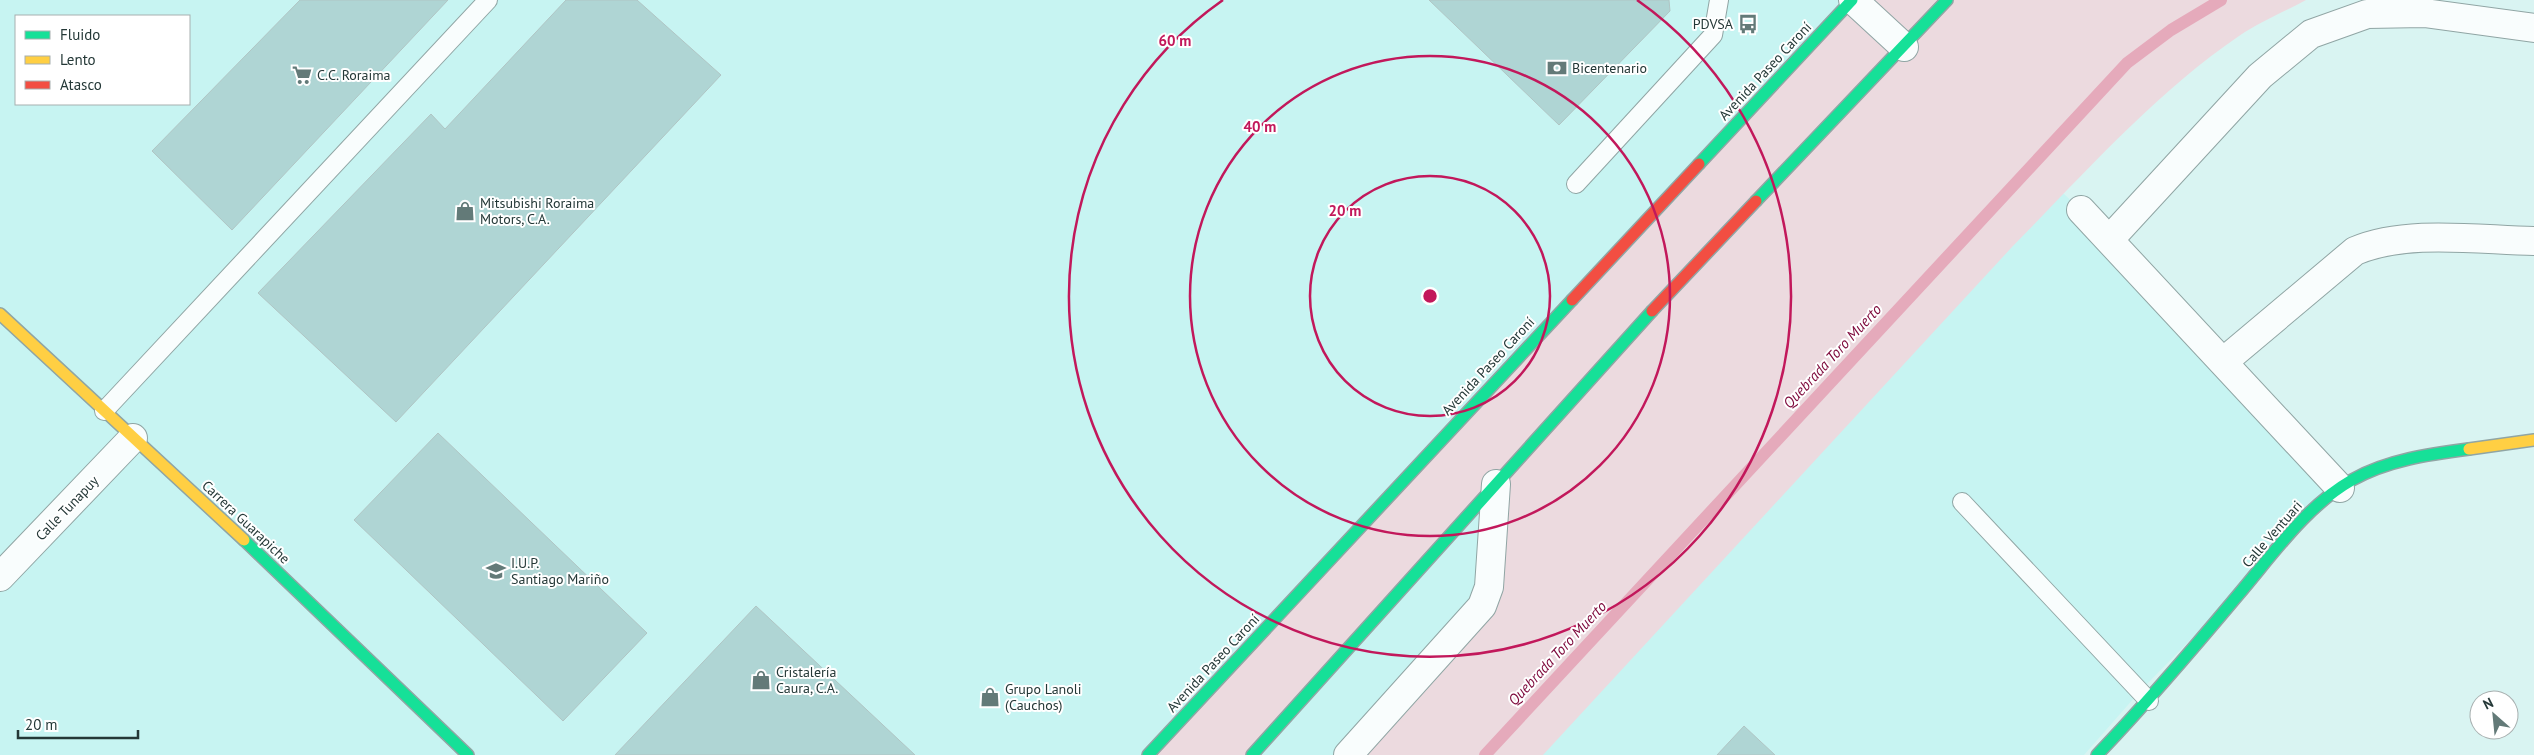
<svg xmlns="http://www.w3.org/2000/svg" width="2534" height="755" font-family="'PT Sans',sans-serif">
	<style>
		.built { fill: #c7f4f2; fill-rule: evenodd }
		.green { fill: #ecdadf }
		.lines { fill: none; stroke-linecap: round; stroke-linejoin: round }
		.stream { stroke: #e5aabb; stroke-width: 12 }
		.building { fill: #afd5d4; stroke: #b0c5c4 }
		.lane-casing { stroke: #90a5a4; stroke-width: 20 }
		.street-casing { stroke: #90a5a4; stroke-width: 30 }
		.fast-casing { stroke: #90a5a4; stroke-width: 14 }
		.slow-casing { stroke: #90a5a4; stroke-width: 14 }
		.jam-casing { stroke: #90a5a4; stroke-width: 14 }
		.lane { stroke: #f9fdfd; stroke-width: 18 }
		.street { stroke: #f9fdfd; stroke-width: 28 }
		.fast { stroke: #16e098; stroke-width: 11 }
		.slow { stroke: #ffcf43; stroke-width: 11 }
		.jam { stroke: #f24e42; stroke-width: 11 }
		.ring { fill: none; stroke: #c2185b; stroke-width: 2.5 }
		.labels { text-anchor: middle; dominant-baseline: central; stroke-width: 4; stroke-linejoin: round; paint-order: stroke }
		.poi-label { font-size: 14px; fill: #243837; stroke: #fff; text-anchor: start }
		.street-label { font-size: 14px; fill: #243837; stroke: #fff }
		.water-label { font-size: 15px; font-style: italic; fill: #7c0639; stroke: #fff }
		.centre { fill: #c2185b; stroke: #fff; stroke-width: 2.5 }
		.ring-label { font-size: 15px; text-anchor: middle; font-weight: bold; fill: #c2185b; stroke: #fff; stroke-width: 4; stroke-linejoin: round; paint-order: stroke }
	</style>
	<rect width="100%" height="100%" fill="#d9f4f2"/>
	<path class="built" d="M0,0H1852L1148,755H0ZM16,16H189V104H16Z
		M2064,194L2081,210L2340,488L2142,689L2084,755H1252L1665,297Z"/>
	<path class="green" d="M1852,0H2306C2284,12 2259,22 2239,36C2155,93 2083,175 2012,247L1543,755H1348L1482,606L1496,485L1252,755H1148Z"/>
	<g class="lines">
		<path class="stream" d="M1485,755L2127,63L2171,30L2221,0"/>
	</g>
	<path class="building" d="M300,0H448L232,230L152,151Z
		M566,0H637L721,75L396,422L258,293L431,114L445,129Z
		M1429,0H1669L1670,11L1559,125Z
		M438,433L647,633L563,721L354,520Z
		M756,606L915,755H615Z
		M1744,726L1775,755H1717Z"/>
	<g class="lines">
		<defs>
			<path id="lane" d="M1576,184L1713,35L1719,0
				M104,411L488,0
				M1962,502L2149,701"/>
			<path id="street" d="M1853,0L1904,47
				M2081,210L2340,488
				M2109,240L2260,76L2311,34L2367,14L2424,13L2534,28
				M2223,362L2355,251C2407,229 2478,240 2534,241
				M0,577L133,438
				M1348,755L1482,606L1489,587L1496,484"/>
			<path id="fast" d="M1699,164L1852,0
				M1756,201L1947,0
				M244,540L468,755
				M1148,755L1572,300
				M1252,755L1652,311
				M2097,755C2146,704 2192,650 2238,595C2273,554 2305,507 2352,480C2387,460 2430,454 2469,449"/>
			<path id="slow" d="M0,314L244,540
				M2469,449L2534,440"/>
			<path id="jam" d="M1572,300L1699,164
				M1652,311L1756,201"/>
		</defs>
		<use href="#lane" class="lane-casing"/>
		<use href="#street" class="street-casing"/>
		<use href="#fast" class="fast-casing"/>
		<use href="#slow" class="slow-casing"/>
		<use href="#jam" class="jam-casing"/>
		<use href="#lane" class="lane"/>
		<use href="#street" class="street"/>
		<use href="#fast" class="fast"/>
		<use href="#slow" class="slow"/>
		<use href="#jam" class="jam"/>
	</g>
	<g class="ring">
		<circle cx="1430" cy="296" r="120"/>
		<circle cx="1430" cy="296" r="240"/>
		<path d="M1637 0A361 361 0 1 1 1223 0"/>
	</g>
	<defs>
		<symbol id="bus-bare" viewBox="-9 -9 18 18"><path d="M-5-6H5V4H4V6H2V4H-2V6H-4V4H-5ZM-3.5-4V0h7V-4ZM-3.5 1.2v1.5H-2V1.2ZM2 1.2v1.5H3.5V1.2Z" fill="#637a78" stroke="#fff" stroke-width="2.5" paint-order="stroke"/></symbol>
		<symbol id="bank-bare" viewBox="-9 -9 18 18"><path d="M-6-4H6V4H-6ZM0-2.3a2.3 2.3 0 1 0 0 4.6a2.3 2.3 0 1 0 0-4.6Z" fill="#637a78" stroke="#fff" stroke-width="2.5" paint-order="stroke"/></symbol>
		<symbol id="supermarket-bare" viewBox="-9 -9 18 18"><path d="M-6-5.5h2.5l.6 2H6L4.5 2H-2.5L-4.4-4H-6ZM-1.5 3.2a1.3 1.3 0 1 0 .1 0ZM3 3.2a1.3 1.3 0 1 0 .1 0Z" fill="#637a78" stroke="#fff" stroke-width="2.5" paint-order="stroke"/></symbol>
		<symbol id="shop-bare" viewBox="-9 -9 18 18"><path d="M-5-2.5h2.3a2.7 3.5 0 0 1 5.4 0H5L5.5 6h-11ZM-1.5-2.5h3a1.5 2.3 0 0 0-3 0Z" fill="#637a78" stroke="#fff" stroke-width="2.5" paint-order="stroke"/></symbol>
		<symbol id="university-bare" viewBox="-9 -9 18 18"><path d="M0-5L7-2L0 1L-7-2ZM-4 1L0 2.5L4 1V4Q0 6-4 4Z" fill="#637a78" stroke="#fff" stroke-width="2.5" paint-order="stroke"/></symbol>
	</defs>
	<g fill-rule="evenodd">
		<use href="#bus-bare" x="1734" y="10" width="28" height="28"/>
		<use href="#bank-bare" x="1543" y="54" width="28" height="28"/>
		<use href="#supermarket-bare" x="288" y="61" width="28" height="28"/>
		<use href="#shop-bare" x="451" y="197" width="28" height="28"/>
		<use href="#university-bare" x="482" y="557" width="28" height="28"/>
		<use href="#shop-bare" x="747" y="666" width="28" height="28"/>
		<use href="#shop-bare" x="976" y="683" width="28" height="28"/>
	</g>
	<g class="labels">
		<g class="poi-label">
			<text x="1733" y="24" text-anchor="end">PDVSA</text>
			<text x="1572" y="68">Bicentenario</text>
			<text x="317" y="75">C.C. Roraima</text>
			<text x="480" y="203">Mitsubishi Roraima<tspan x="480" dy="16">Motors, C.A.</tspan></text>
			<text x="511" y="563">I.U.P.<tspan x="511" dy="16">Santiago Mariño</tspan></text>
			<text x="776" y="672">Cristalería<tspan x="776" dy="16">Caura, C.A.</tspan></text>
			<text x="1005" y="689">Grupo Lanoli<tspan x="1005" dy="16">(Cauchos)</tspan></text>
		</g>
		<g class="street-label">
			<text transform="translate(1765 71) rotate(-47)">Avenida Paseo Caroní</text>
			<text transform="translate(1488 366) rotate(-47)">Avenida Paseo Caroní</text>
			<text transform="translate(67 508) rotate(-46)">Calle Tunapuy</text>
			<text transform="translate(246 522) rotate(43)">Carrera Guarapiche</text>
			<text transform="translate(2272 534) rotate(-49)">Calle Ventuari</text>
			<text transform="translate(1213 663) rotate(-47)">Avenida Paseo Caroní</text>
		</g>
		<g class="water-label">
			<text transform="translate(1832 356) rotate(-47)">Quebrada Toro Muerto</text>
			<text transform="translate(1557 653) rotate(-47)">Quebrada Toro Muerto</text>
		</g>
	</g>
	<circle cx="1430" cy="296" r="8" class="centre"/>
	<g class="ring-label">
		<text x="1175" y="46">60 m</text>
		<text x="1260" y="132">40 m</text>
		<text x="1345" y="216">20 m</text>
	</g>
	<rect x="15" y="15" width="175" height="90" fill="#ffffff" stroke="#a7afaf"/>
	<rect x="25" y="31" width="25" height="8" fill="#16e098" stroke="#a7afaf"/>
	<text x="60" y="40" font-size="15" fill="#243837">Fluido</text>
	<rect x="25" y="56" width="25" height="8" fill="#ffcf43" stroke="#a7afaf"/>
	<text x="60" y="65" font-size="15" fill="#243837">Lento</text>
	<rect x="25" y="81" width="25" height="8" fill="#f24e42" stroke="#a7afaf"/>
	<text x="60" y="90" font-size="15" fill="#243837">Atasco</text>
	<g transform="translate(2494 715) rotate(333)"><circle r="24" fill="#ffffff" stroke="#a7afaf"/>
	<path d="M0-4L9 19L0 12L-9 19Z" fill="#637a78"/>
	<text y="-8" font-size="14" font-weight="bold" text-anchor="middle" fill="#243837">N</text>
	</g>
	<path d="M18 730v8h120v-8" fill="none" stroke="#243837" stroke-width="2.5"/>
	<text x="25" y="730" font-size="15" fill="#243837" stroke="#ffffff" stroke-width="4" paint-order="stroke">20 m</text>
</svg>
